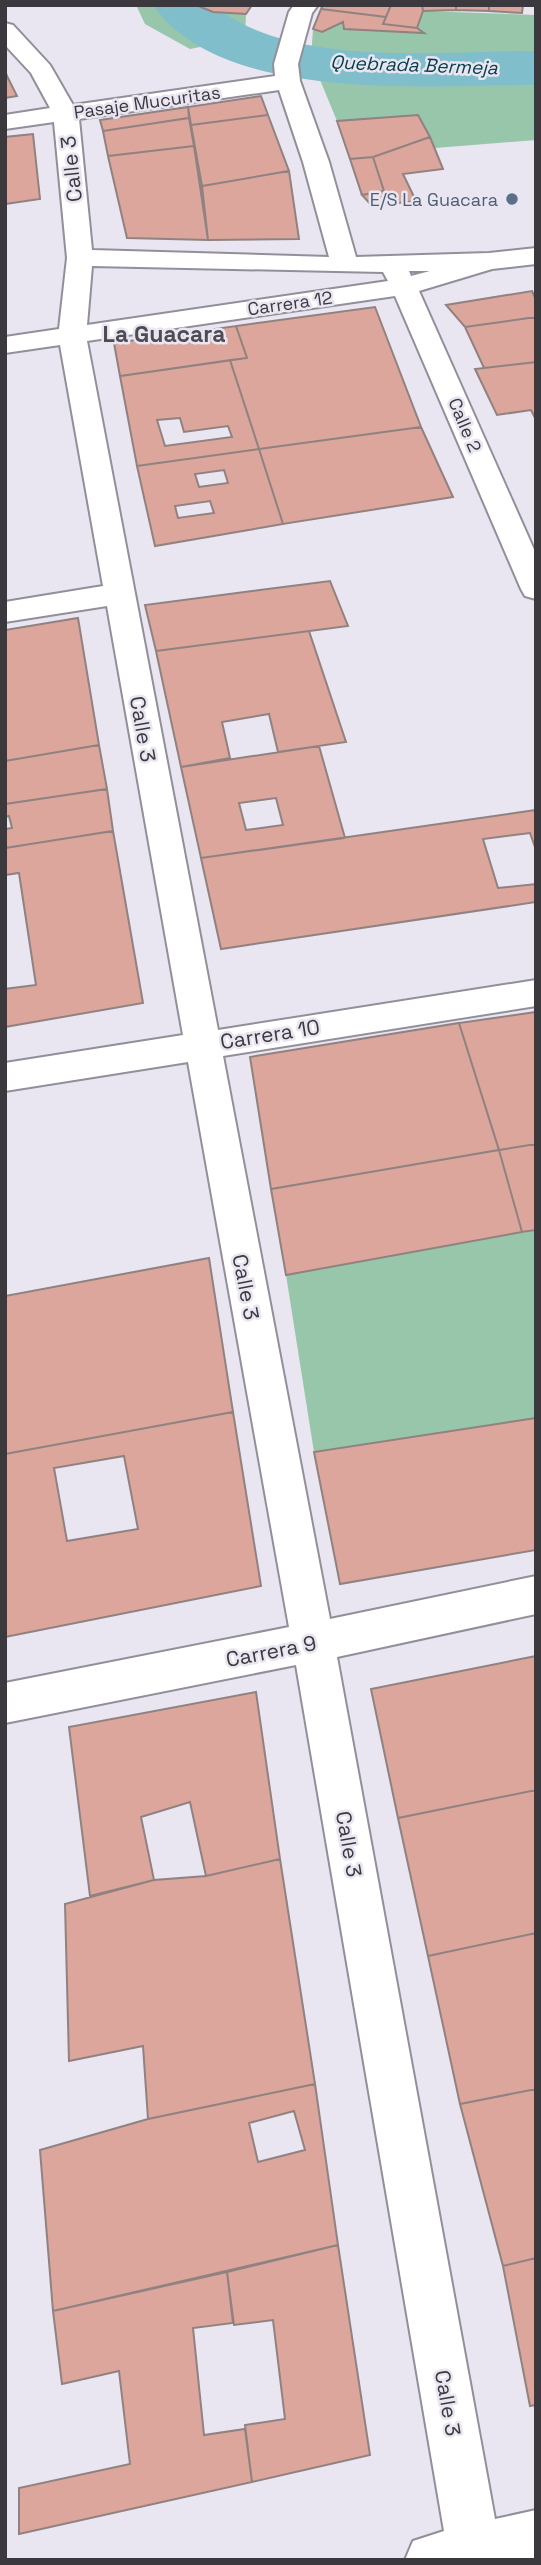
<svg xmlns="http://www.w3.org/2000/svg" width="541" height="2565" font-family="'Space Grotesk',sans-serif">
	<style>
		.green { fill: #98c6aa }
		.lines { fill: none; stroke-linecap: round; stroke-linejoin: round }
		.river { fill: #7fbeca; fill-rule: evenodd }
		.building { fill: #dca69c; stroke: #908280; stroke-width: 2; fill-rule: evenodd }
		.minor-casing { stroke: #938f9a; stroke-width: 4 }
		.minor { fill: #fff; fill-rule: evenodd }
		.service-dot { fill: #5c6f8a; stroke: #e9e5f1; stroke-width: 2.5 }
		.labels { text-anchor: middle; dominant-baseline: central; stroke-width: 5; stroke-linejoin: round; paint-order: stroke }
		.far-street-label { font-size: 18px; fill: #3b393e; stroke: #e9e5f1 }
		.far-service-label { font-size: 18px; fill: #4e5e75; stroke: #e9e5f1; text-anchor: end }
		.far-water-label { font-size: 19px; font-style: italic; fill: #05424b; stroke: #e9e5f1 }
		.street-label { font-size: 21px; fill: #3b393e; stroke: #e9e5f1 }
		.far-district-label { font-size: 23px; font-weight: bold; fill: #4e4b54; stroke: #e9e5f1 }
	</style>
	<rect width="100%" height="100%" fill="#e9e5f1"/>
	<path class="green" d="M136,5H196L213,12L246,14L245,38L190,49L145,24Z
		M423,11L536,15V140L435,148L418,116L337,121L311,58L313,29L322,32L343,22L345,29L422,33L417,28Z
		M536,1230V1418L314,1452L286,1275Z"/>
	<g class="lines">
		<path class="river" d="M153,5H214C289,69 441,51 536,51V85C429,85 221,104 153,5Z"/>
	</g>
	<path class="building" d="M196,5H252L246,14L213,12Z
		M323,5H391L386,17L321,9Z
		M391,5H422L423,11L417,28L383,24Z
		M422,5H456V10L423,11Z
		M456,5H489V11L456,10Z
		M489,5H523L522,13L489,11Z
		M321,9L386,17L383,24L417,28L424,33L344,29L343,22L322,32L313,29Z
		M5,70L7,76L17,96L5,98Z
		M261,96L268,115L191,125L188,107Z
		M188,107L189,118L103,131L100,120Z
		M268,115L289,171L202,186L191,125Z
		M418,115L430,137L373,157L350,159L337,121Z
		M189,118L194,146L108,156L103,131Z
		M33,134L40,199L5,204V137Z
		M430,137L443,169L403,174L416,201L372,206L362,195L384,191L373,157Z
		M194,146L208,240L127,238L108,156Z
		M373,157L384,191L362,195L350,159Z
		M289,171L299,239L208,240L202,186Z
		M532,291L536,300V317L465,327L446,305Z
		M375,307L421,427L259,449L230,360L247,358L236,326Z
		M536,317V362L484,368L465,327Z
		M236,326L247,358L120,376L114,343Z
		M230,360L259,449L137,466L120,376ZM180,418L184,432L228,426L232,437L165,446L157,420Z
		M536,362V420L531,410L497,415L475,369Z
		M421,427L453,497L283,524L259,449Z
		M259,449L283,524L155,546L137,466ZM224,470L228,483L199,487L195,474ZM210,501L214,513L178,518L175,506Z
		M330,581L348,626L156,651L145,605Z
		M78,618L99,745L5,761V630Z
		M309,631L346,742L278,752L269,714L222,722L230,758L181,767L156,651Z
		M99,745L107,789L5,804V761Z
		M319,746L345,838L201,858L181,767ZM276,798L283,825L246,830L239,803Z
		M107,789L113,831L5,848V829L12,828L9,816L5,817V804Z
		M536,810V850L530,833L483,839L498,888L536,884V902L221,949L201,858Z
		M113,831L143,1003L5,1027V989L36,985L19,873L5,875V848Z
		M536,1012V1144L499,1150L459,1023Z
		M459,1023L499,1150L271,1189L250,1057Z
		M536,1144V1230L522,1232L499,1150Z
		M499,1150L522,1232L286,1275L271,1189Z
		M209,1258L233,1412L5,1454V1296Z
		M233,1412L261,1586L5,1637V1454ZM124,1456L138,1529L67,1541L54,1468Z
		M536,1418V1550L340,1584L314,1452Z
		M536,1656V1790L398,1818L371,1689Z
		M256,1692L280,1859L206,1876L190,1802L141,1817L154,1880L90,1896L69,1727Z
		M536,1790V1933L428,1956L398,1818Z
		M280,1859L315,2084L148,2119L143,2046L69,2061L65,1904L154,1880L206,1876Z
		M536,1933V2089L460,2104L428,1956Z
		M315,2084L338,2245L53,2311L40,2150L148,2119ZM294,2111L305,2150L258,2162L249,2123Z
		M536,2089V2258L503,2266L460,2104Z
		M338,2245L370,2455L252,2482L245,2425L285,2419L273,2320L234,2325L227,2272Z
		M536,2258V2405L530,2406L503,2266Z
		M227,2272L233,2323L193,2328L204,2435L245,2429L252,2482L19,2534V2488L130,2464L119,2371L62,2384L53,2311Z"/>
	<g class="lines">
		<defs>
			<path id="minor" d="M294,5H318L312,13L298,64L300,81L329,162L356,257L489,253L536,248V264L492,269L419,291L536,554V599L525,596L521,589L395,296L87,341L218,1030L536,980V1006L223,1056L330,1619L536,1576V1614L337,1657L495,2519L536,2510V2560H405L413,2541L444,2531L296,1665L5,1723V1683L289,1627L188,1062L5,1091V1063L183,1035L107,606L5,622V602L103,586L60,345L5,353V337L59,329L67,258L54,122L5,129V115L50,108L31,73L5,45V23L13,25L50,65L73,105L275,76L274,64L289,12ZM279,90L303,162L329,257L92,250L79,119ZM92,266L383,272L388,281L87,325ZM409,271H430L411,276Z"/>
		</defs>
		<use href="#minor" class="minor-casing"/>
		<use href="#minor" class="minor"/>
	</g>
	<circle class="service-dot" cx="512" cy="199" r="7"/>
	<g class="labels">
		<g class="far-street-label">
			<text transform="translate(147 102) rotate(-8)">Pasaje Mucuritas</text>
			<text transform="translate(290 303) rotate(-8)">Carrera 12</text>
			<text transform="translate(465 425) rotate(67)">Calle 2</text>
		</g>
		<g class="far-service-label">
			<text x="498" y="199">E/S La Guacara</text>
		</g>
		<g class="far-water-label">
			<text transform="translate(414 65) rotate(2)">Quebrada Bermeja</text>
		</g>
		<g class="street-label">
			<text transform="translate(71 169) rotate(-96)">Calle 3</text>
			<text transform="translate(143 729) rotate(80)">Calle 3</text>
			<text transform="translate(270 1034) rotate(-9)">Carrera 10</text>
			<text transform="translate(246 1287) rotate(79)">Calle 3</text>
			<text transform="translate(271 1651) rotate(-11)">Carrera 9</text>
			<text transform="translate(349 1844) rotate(80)">Calle 3</text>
			<text transform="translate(448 2403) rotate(80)">Calle 3</text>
		</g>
		<g class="far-district-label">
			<text x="164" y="334">La Guacara</text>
		</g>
	</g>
	<rect width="541" height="2565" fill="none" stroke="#3b393e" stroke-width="14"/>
</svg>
